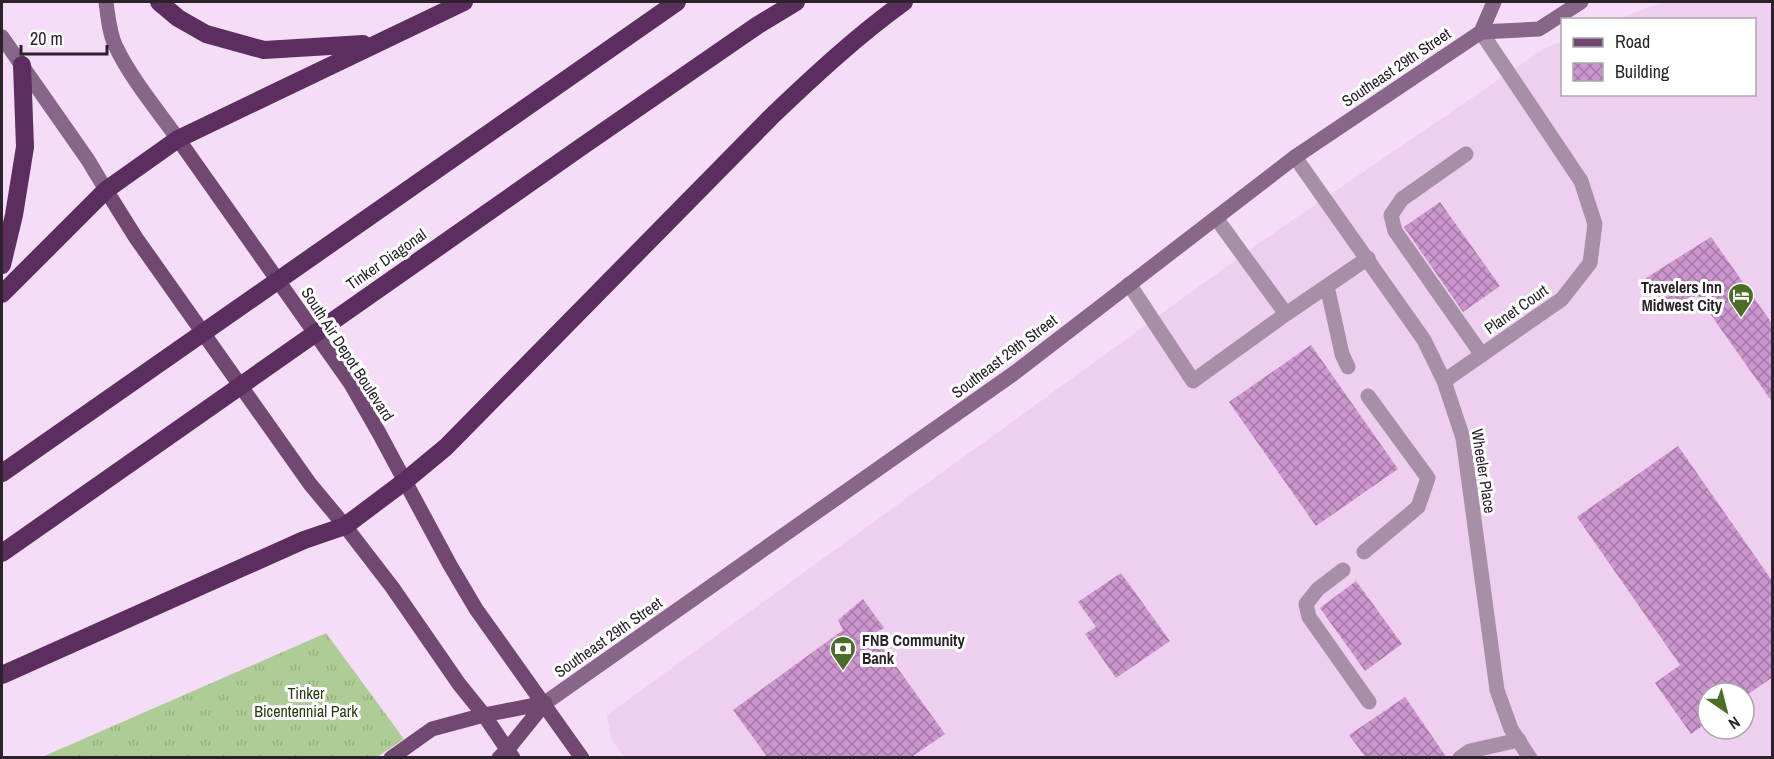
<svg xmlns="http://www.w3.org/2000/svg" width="1774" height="759" font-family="'Archivo Narrow',sans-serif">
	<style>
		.built { fill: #eecfef; fill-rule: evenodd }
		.grass { fill: url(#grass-tufts) }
		.building { fill: url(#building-cross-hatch) }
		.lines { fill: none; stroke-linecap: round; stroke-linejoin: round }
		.lane { stroke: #a78fa7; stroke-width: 15 }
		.street { stroke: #a78fa7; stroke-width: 15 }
		.secondary { stroke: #876689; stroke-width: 15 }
		.primary { stroke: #704872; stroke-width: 15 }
		.highway { stroke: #5c2e5f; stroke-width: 18 }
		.labels { text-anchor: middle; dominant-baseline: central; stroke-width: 6; stroke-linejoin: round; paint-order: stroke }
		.street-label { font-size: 16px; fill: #2b222c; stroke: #fff }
		.poi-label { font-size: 16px; font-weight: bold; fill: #2b222c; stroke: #fff; text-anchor: end }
		.park-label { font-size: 16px; fill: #263c0d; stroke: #fff }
	</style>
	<defs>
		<pattern id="grass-tufts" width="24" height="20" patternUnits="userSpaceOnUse" patternTransform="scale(1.5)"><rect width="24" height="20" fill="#aecd96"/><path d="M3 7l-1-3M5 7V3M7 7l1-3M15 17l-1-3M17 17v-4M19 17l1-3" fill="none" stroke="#96b081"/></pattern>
		<pattern id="building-cross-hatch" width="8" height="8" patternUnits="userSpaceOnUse" patternTransform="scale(1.5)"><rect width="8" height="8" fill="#cb95cd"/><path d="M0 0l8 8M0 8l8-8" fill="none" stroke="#a579a7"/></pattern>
	</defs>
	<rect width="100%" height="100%" fill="#f6ddf7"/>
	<path class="built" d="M1664,2H1772V757L625,758L611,739L607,715L1259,243L1545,48L1562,41V94H1754V20L1618,19ZM1708,693H1744V729H1708Z"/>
	<path class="grass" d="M326,633L404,739L377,757H42Z"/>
	<path class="building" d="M1440,202L1500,286L1463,312L1404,227Z
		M1711,237L1773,325V403L1697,295L1670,313L1646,278Z
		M1311,345L1398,469L1316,526L1229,402Z
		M1678,446L1773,582V677L1744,697V693H1708V722L1691,734L1655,683L1680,665L1577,517Z
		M1121,573L1170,641L1116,678L1085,634L1096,627L1078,602Z
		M1356,581L1402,644L1365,671L1320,608Z
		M863,599L884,628L873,634L945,734L910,758H768L733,710L843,630L838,620Z
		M1405,697L1447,758H1366L1349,735Z"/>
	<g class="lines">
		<path class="lane" d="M1466,154L1402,199L1391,215L1395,231L1482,355
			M1216,218L1286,314
			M1129,284L1193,381L1286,314L1368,258
			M1327,286L1342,354L1348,367
			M1364,552L1418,507L1428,478L1368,396
			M1343,570L1318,589L1306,604L1309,617L1369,702
			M1460,758L1470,751L1519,740"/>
		<path class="street" d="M1295,157L1424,340L1444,381L1463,438L1497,690L1511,729L1530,758
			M1444,381L1562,299L1590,263L1595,224L1581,181L1481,32"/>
		<path class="secondary" d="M106,2C108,16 109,33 116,47C130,77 158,111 178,139
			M1481,32L1494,2
			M2,37L88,160L106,190
			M545,703L1013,374L1295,157L1353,118L1481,32L1539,29L1581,2"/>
		<path class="primary" d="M178,139L351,384L379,433L450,565L476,609L582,758
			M106,190L136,238L310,484L345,526L392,587L459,684L484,715L513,758
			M391,758L432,729L484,715L545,703
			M499,758L507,750L545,703"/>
		<path class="highway" d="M159,2L178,18L206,34L264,50L363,44
			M2,265L14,215L25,147L22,65
			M2,294L106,190L178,139L464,2
			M2,473L677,2
			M2,553L584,145L758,25L796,2
			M2,675L304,540L345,526L405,481L446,447L773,115C815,75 857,36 904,2"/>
	</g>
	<defs>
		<symbol id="hotel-pin" viewBox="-11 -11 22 30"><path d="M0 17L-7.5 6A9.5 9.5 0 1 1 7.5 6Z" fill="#4b6e27" stroke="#fff"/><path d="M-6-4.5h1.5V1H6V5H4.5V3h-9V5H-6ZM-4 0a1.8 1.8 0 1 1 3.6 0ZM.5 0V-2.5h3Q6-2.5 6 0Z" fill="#fff"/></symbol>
		<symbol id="bank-pin" viewBox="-11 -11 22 30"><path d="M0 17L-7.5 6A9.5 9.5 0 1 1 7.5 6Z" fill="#4b6e27" stroke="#fff"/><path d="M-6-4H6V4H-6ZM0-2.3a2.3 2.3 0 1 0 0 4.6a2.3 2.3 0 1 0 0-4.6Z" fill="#fff"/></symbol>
	</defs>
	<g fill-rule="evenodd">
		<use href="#hotel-pin" x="1726" y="281" width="30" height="40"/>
		<use href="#bank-pin" x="828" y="634" width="30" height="40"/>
	</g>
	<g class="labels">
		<g class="street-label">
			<text transform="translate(1396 67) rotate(-34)">Southeast 29th Street</text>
			<text transform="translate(386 259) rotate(-35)">Tinker Diagonal</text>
			<text transform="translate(1516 309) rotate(-35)">Planet Court</text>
			<text transform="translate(348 354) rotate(57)">South Air Depot Boulevard</text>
			<text transform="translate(1004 356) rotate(-37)">Southeast 29th Street</text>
			<text transform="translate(1484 471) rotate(81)">Wheeler Place</text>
			<text transform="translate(608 637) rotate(-35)">Southeast 29th Street</text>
		</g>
		<g class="poi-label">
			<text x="1722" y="287">Travelers Inn<tspan x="1722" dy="18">Midwest City</tspan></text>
			<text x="862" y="640" text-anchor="start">FNB Community<tspan x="862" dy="18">Bank</tspan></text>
		</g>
		<g class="park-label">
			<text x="306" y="693">Tinker<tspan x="306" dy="18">Bicentennial Park</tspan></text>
		</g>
	</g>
	<rect width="1774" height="759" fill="none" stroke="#2b222c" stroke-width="6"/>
	<rect x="1561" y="18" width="195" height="78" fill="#ffffff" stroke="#aaa7ab" stroke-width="1.5"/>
	<rect x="1573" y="38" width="30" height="9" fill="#704872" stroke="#aaa7ab" stroke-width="1.5"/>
	<text x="1615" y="48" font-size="18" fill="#2b222c">Road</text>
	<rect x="1573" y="63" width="30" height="18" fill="url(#building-cross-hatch)" stroke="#aaa7ab" stroke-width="1.5"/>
	<text x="1615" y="78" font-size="18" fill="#2b222c">Building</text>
	<g transform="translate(1726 711) rotate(145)"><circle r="28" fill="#ffffff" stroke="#aaa7ab" stroke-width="1.5"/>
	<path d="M0-4.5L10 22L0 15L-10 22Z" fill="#4b6e27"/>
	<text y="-9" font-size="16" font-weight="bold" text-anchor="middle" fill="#2b222c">N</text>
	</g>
	<path d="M21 45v9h86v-9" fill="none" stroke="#2b222c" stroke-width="3"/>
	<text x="30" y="45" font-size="18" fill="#2b222c" stroke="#ffffff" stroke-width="4.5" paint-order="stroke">20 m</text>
</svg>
